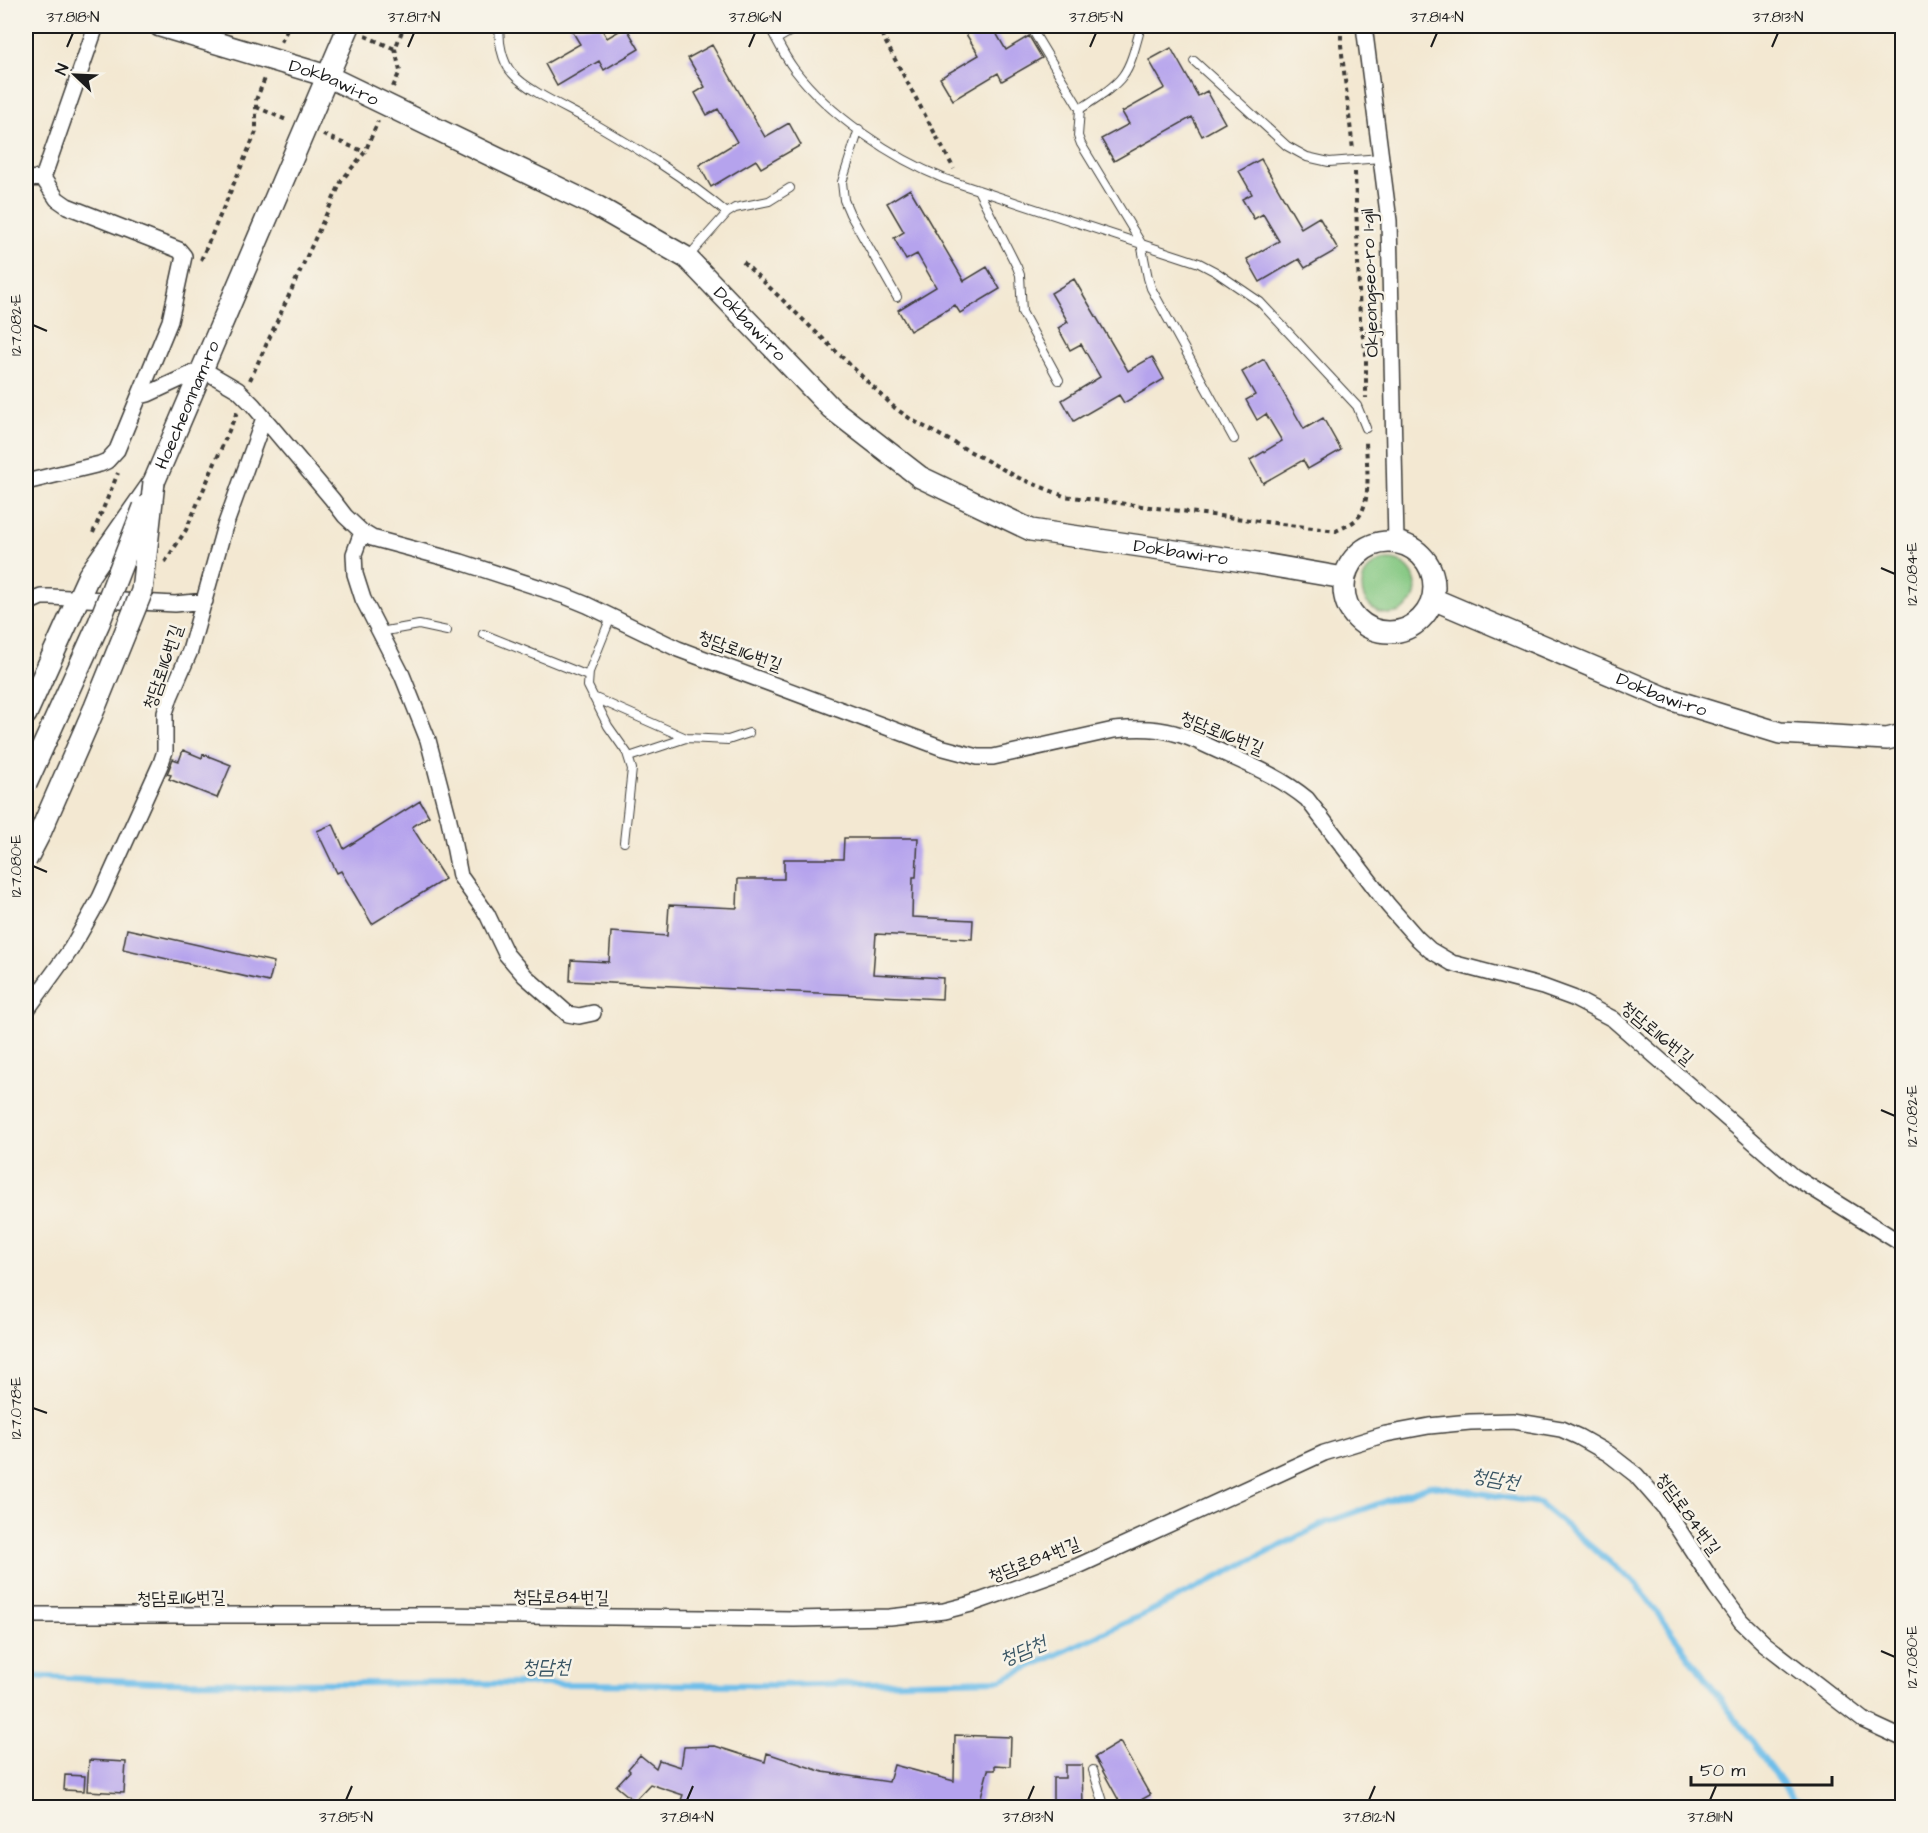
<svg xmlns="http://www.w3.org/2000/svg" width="1928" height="1833" font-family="'Architects Daughter','Poor Story',sans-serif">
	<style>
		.green { fill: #83c781; stroke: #50724e; stroke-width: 1.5 }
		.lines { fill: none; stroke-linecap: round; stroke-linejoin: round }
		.stream { stroke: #6ebee9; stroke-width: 6 }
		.building { fill: #b5a3ed }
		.lane-casing { stroke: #3c3b37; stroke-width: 10 }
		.street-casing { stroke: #3c3b37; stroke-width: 18 }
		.secondary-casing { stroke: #3c3b37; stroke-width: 24 }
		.path { stroke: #3c3b37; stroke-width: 4; stroke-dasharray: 4.5 4.5; stroke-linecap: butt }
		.lane { stroke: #fff; stroke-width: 8 }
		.street { stroke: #fff; stroke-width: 15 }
		.secondary { stroke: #fff; stroke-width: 21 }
		.secondary-bridge-casing { stroke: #3c3b37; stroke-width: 24; stroke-linecap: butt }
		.secondary-bridge { stroke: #fff; stroke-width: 21 }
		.ticks { fill: none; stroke: #1c1c1c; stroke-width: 2 }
		.labels { text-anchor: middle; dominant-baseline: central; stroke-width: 5; stroke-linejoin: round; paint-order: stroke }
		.street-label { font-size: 18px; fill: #1c1c1c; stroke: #f7f3e8 }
		.water-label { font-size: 20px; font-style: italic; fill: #395564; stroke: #f7f3e8 }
		.neatline { fill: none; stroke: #1c1c1c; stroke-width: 2 }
		.ticks-label { font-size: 15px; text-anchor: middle; fill: #1c1c1c }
	</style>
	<rect width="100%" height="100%" fill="#f7f3e8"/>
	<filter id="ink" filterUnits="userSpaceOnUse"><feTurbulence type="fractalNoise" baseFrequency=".0167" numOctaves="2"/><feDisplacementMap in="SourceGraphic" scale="12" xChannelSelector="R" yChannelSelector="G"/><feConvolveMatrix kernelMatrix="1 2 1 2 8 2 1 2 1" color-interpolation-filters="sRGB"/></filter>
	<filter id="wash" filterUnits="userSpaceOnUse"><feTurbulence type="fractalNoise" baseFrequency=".008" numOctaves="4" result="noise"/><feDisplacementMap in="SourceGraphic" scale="24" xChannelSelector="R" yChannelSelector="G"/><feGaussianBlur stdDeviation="1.35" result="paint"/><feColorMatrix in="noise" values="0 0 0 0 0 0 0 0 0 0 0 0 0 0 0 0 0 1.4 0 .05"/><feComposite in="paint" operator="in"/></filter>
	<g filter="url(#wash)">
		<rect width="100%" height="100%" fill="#f3e8d2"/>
		<path class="green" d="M1362 587a27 27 0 1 1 54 0a27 27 0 1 1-54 0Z"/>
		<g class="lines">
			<path class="stream" d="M26,1676L154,1682L773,1685L1001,1680L1149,1612L1327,1522L1431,1485L1539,1503L1636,1584L1794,1799L1819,1808"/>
		</g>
		<g id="blocks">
			<path class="building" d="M569,26H600L607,38L626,27L639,49L604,70L599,61L557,86L545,64L580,44Z
				M961,26H992L1006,50L1029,36L1042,58L1002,81L998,73L953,100L940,78L979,55Z
				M712,45L765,137L789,123L801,145L761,168L756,160L711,187L699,165L737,142L718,109L707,115L695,93L705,87L688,58Z
				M1171,48L1198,96L1207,91L1225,123L1202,136L1192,117L1114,161L1101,139L1129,124L1122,112L1165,88L1149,60Z
				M1261,159L1301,228L1319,217L1338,249L1305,268L1299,259L1260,282L1247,259L1279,241L1263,214L1254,219L1242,199L1252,194L1239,171Z
				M910,189L964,281L987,267L1000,289L960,313L955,305L910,331L898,310L936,287L917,254L906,260L894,238L904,232L887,203Z
				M1074,279L1128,371L1152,357L1164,379L1124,403L1119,395L1074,421L1062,400L1100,377L1081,344L1070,350L1058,328L1068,322L1051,293Z
				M1264,359L1304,429L1323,418L1341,450L1308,469L1303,460L1263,483L1250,460L1282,441L1266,414L1257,420L1246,400L1255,395L1242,372Z
				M183,750L202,758L203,754L231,765L217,798L169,779L171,775L167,774L173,759L179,761Z
				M420,801L429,816L412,827L445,879L372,924L341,871L337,873L317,831L333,824L344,849Z
				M844,838H918L916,877H913L912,917L973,920L972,939L876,934L873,974L943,978L942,999L570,981L571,960L609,962L611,932L667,936L669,905L737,908L738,879H784V859H843Z
				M127,929L274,962L269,982L123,949Z
				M955,1735L1011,1737L1010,1766L995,1765V1770H988L978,1808H678L683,1795L650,1784L634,1801L616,1786L630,1771L628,1769L640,1755L656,1768L659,1760L681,1767L684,1747L715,1746L765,1762L767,1753L823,1772L889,1782L894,1765L954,1781Z
				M1120,1742L1150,1795L1127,1808H1123L1095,1757Z
				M89,1760L126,1762L124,1793L87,1791Z
				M1065,1765H1082L1083,1808H1053V1778H1065Z
				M65,1775L85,1776L84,1791L64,1790Z"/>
		</g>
	</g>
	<g filter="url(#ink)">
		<use href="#blocks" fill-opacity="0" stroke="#3c3b37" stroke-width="1.5"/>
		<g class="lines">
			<defs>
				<path id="lane" d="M500,26C498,40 502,62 512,73C527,91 569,109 590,121C638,149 684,177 727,213
					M769,26C777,40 784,56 794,69C829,115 892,158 945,179L1199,263L1216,272L1260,302L1357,406L1366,428
					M1030,26L1080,109L1078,136L1081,144L1141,243L1148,278L1151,288L1234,439
					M777,39L800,26
					M1194,61L1287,146L1307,157L1329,162L1381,158
					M1080,109C1126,79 1127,79 1141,26
					M859,129L842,182L844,200L850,214L897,297
					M978,190L1017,267L1020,275L1022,312L1059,380
					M688,257L727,213L735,208L769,201L790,188
					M611,617L589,672L588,686L608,726L627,753L632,769L624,842
					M380,632L419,625L447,631
					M483,634L588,676
					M593,697L686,738L728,740L749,733
					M629,757L686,738
					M1093,1770L1105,1808"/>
				<path id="street" d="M1364,26L1389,221L1396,542
					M26,179L43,178L96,26
					M140,396L148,394L202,369L238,390L253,405L332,499L345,516L362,532L372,538L461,562L565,596L587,605L678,649L940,747L978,757H993L1114,730C1134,728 1155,727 1174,733C1192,737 1209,747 1226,754C1255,767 1283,779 1307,799L1388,905L1416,937L1430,950L1452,963L1543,987L1573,998L1613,1019L1793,1176L1902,1244
					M26,482L100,464L107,461L117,450L170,321L184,256L179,250L67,206L57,199L43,178
					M362,532L354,554L355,574L363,599L402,675L428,740L449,820L460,876L487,914L506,954L525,976L568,1014L579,1016L593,1013
					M26,604L41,597H51L175,604L205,601
					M26,1011L71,949L100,898L161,763L165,751V713L170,697L190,651L224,529L264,418
					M26,1615H439L794,1619L890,1617L944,1611L971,1604L1078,1566L1324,1453L1386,1434L1429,1426L1470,1422L1513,1421L1561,1429L1579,1437L1609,1454L1636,1475L1664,1507L1716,1587L1741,1621L1765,1644L1863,1720L1902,1738"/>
				<g id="secondary">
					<path id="s1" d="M160,26L327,76L598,207L687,258L831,408L920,477L1031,530L1257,563L1344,578"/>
					<circle cx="1389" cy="587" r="45"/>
					<path id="s2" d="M1433,599L1666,698L1780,733L1887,739L1902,735"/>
					<path id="s3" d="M26,714L89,575L154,482L349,26"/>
				</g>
			</defs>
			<use href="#lane" class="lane-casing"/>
			<use href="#street" class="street-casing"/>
			<use href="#secondary" class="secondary-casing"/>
			<path class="path" d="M877,26L954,169
				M1341,26V45L1353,150
				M365,36L395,49
				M281,42L289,26
				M393,87L400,71L395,49L404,26
				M256,107L289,121
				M323,135L365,152
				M1355,172L1360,320L1366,353V398
				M201,260L256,132V100L266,76
				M743,262L895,408L912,420L1019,478L1064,496L1336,531C1344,527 1355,523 1360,515C1372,497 1366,460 1366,439
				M250,380L342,180L365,152L378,121
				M93,533L118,473
				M165,562L186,530L237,412"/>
			<use href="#lane" class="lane"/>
			<use href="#street" class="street"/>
			<use href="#secondary" class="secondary"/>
			<defs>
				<path id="secondary-bridge" d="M26,784L99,623L144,507
					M26,860L40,833L95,707L142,591L154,482"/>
			</defs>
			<use href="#secondary-bridge" class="secondary-bridge-casing"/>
			<use href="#secondary-bridge" class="secondary-bridge"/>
		</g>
	</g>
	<path class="ticks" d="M67,47L73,33M408,47L414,33M749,47L755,33M1090,47L1096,33M1431,47L1437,33M1772,47L1778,33M33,325L47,331M1881,568L1895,574M33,866L47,872M1881,1110L1895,1116M33,1408L47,1413M1881,1651L1895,1657M346,1800L352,1786M687,1800L693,1786M1028,1800L1034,1786M1369,1800L1375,1786M1710,1800L1716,1786"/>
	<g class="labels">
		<g class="street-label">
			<text stroke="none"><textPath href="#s1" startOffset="183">Dokbawi-ro</textPath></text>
			<text transform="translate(1370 283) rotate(-92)">Okjeongseo-ro 1-gil</text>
			<text stroke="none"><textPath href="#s1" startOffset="669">Dokbawi-ro</textPath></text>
			<text stroke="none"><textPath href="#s3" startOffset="350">Hoecheonnam-ro</textPath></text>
			<text stroke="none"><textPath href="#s1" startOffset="1173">Dokbawi-ro</textPath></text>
			<text transform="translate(740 651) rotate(20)">청담로116번길</text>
			<text transform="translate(163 667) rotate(-71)">청담로116번길</text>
			<text stroke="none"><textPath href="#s2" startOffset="248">Dokbawi-ro</textPath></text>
			<text transform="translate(1222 733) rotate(22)">청담로116번길</text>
			<text transform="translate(1657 1033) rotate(40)">청담로116번길</text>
			<text transform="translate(1688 1514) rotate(54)">청담로84번길</text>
			<text transform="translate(1034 1560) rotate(-21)">청담로84번길</text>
			<text transform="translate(561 1597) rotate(1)">청담로84번길</text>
			<text transform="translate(181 1598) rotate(-1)">청담로116번길</text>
		</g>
		<g class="water-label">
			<text transform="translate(1495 1479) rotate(10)">청담천</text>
			<text transform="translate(1023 1651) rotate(-23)">청담천</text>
			<text x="546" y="1667">청담천</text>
		</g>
	</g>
	<rect width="1928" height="1833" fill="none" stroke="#f7f3e8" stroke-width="66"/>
	<g transform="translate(75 75) rotate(293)" stroke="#f7f3e8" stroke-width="4.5" paint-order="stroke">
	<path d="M0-4.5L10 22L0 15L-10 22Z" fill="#1c1c1c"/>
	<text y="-9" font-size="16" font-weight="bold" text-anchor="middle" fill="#1c1c1c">N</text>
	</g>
	<path d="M1691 1776v9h141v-9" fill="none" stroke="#1c1c1c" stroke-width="3"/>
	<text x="1700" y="1776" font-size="18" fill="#1c1c1c" stroke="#f7f3e8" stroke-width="4.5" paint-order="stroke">50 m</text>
	<rect x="33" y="33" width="1862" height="1767" class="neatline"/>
	<g class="ticks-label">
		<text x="73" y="22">37.818°N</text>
		<text x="414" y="22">37.817°N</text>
		<text x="755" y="22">37.816°N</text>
		<text x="1096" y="22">37.815°N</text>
		<text x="1437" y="22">37.814°N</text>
		<text x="1778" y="22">37.813°N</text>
		<text transform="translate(16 325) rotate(-90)" y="5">127.082°E</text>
		<text transform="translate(1912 574) rotate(-90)" y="5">127.084°E</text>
		<text transform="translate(16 866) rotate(-90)" y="5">127.080°E</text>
		<text transform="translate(1912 1116) rotate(-90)" y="5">127.082°E</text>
		<text transform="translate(16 1408) rotate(-90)" y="5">127.078°E</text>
		<text transform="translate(1912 1657) rotate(-90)" y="5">127.080°E</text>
		<text x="346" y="1822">37.815°N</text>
		<text x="687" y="1822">37.814°N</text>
		<text x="1028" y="1822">37.813°N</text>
		<text x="1369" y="1822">37.812°N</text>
		<text x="1710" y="1822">37.811°N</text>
	</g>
</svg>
